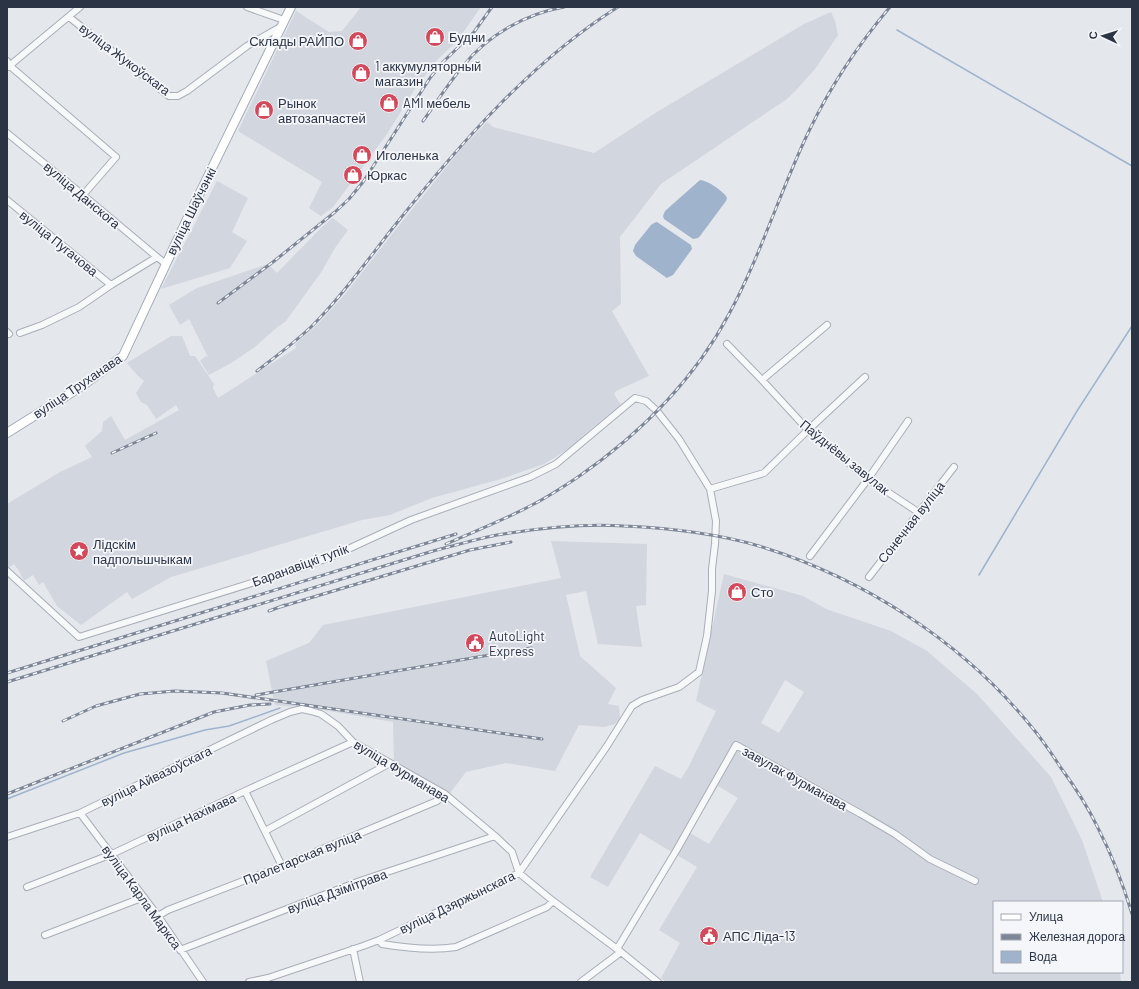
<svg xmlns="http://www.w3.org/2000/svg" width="1139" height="989" font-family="Barlow,sans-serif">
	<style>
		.built { fill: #d2d6de; fill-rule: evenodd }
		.water { fill: #9fb4cc }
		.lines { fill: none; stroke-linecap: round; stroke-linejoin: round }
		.stream { stroke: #9fb4cc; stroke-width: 1.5 }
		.minor-casing { stroke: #a9aeb7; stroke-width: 8 }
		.major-casing { stroke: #a3abb8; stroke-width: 10 }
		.minor { stroke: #f7f8fa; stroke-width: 6 }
		.major { stroke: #fff; stroke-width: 8 }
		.rail-casing { stroke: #7d8696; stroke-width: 3 }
		.rail { stroke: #f4f6f9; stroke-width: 1.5; stroke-dasharray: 4.5; stroke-linecap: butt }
		.labels { text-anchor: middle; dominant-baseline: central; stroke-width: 3.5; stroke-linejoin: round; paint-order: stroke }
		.poi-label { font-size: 13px; fill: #2b3445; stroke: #f4f6f9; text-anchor: start }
		.street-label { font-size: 13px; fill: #2b3445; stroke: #f4f6f9 }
	</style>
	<rect width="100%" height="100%" fill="#e4e7ec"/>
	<path class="built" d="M361,7H481L457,41L439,58L416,87L387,134L348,187L333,207L321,216L309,208L322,182L238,131L296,11L329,32L342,31Z
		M831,12L835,21L838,35L815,69L799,87L787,99L661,184L620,237L621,304L612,311L649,376L616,391L614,394L621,405L586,433L575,444L554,458L544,464L501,479L432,498L390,515L362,520L171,577L132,599L127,592L81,625L57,606L43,582L39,585L33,575L24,581L19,571L14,564L7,569V504L60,472L92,457L85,446L102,431L103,422L111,416L125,440L179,410L176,405L156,419L147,405L141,402L136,393L144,381L137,375L127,363L171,336H182L190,356H195L214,384L213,388L218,398L296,348L295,344L319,323L346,293L397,228L461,149L487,122L493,127L594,153L657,112L759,51L804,24Z
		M217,181L248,198L232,232L247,241L230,268L161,289Z
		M333,218L348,230L335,248L322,271L286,321L275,329L255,347L231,363L209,375L200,361L206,356L208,357L189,319L180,325L169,305L197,288L268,264L277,273L322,227L323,228L322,227Z
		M551,541L647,544L646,605L636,606L642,647L598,644L586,591L566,595L580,656L616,688L608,704L619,706L620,718L615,724L604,727L579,725L555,771L506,763L466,772L444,801L394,763L393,722L312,708L275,705L266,661L309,643L323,625L561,578Z
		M724,574L803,596L826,609L891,631L927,651L977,694L1051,777L1082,840L1103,902H994V972H1120L1121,982H666L661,978L680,943L659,930L697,867L640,833L608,887L590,877L655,766L681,779L688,768L716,711L696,701ZM785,680L804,692L779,733L761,723ZM718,786L738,798L709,844L690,833Z"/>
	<path class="water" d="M700,180C707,180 725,192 727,198L726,201L700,236L698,238L693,239L664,219L663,216L665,211Z
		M657,222L691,245L692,249L673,275L667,278L664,276L636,256L633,251L635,245L651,225L654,223Z"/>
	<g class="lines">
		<path class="stream" d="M897,30L1132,166
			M979,575L1077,411L1132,326
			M7,799L124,753L205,730L229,726L280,708"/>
		<defs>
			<path id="minor" d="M247,7L284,20
				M69,17L169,96H178L187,91L247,46L282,26
				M7,61L10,66L116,157L83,195
				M8,67L80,7
				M7,133L83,195L157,257
				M7,200L111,285
				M7,332L9,334
				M20,333L42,325L79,307L111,285L157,257L166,264
				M727,344L762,380L808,430L868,479L918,512
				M762,380L827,325
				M710,489L764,473L808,430L865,377
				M810,556L868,479L908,421
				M7,571L79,637L303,567L333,556L411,520L530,477L556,464L635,398L646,401L657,411L679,439L710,489L716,521L715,544L712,569V591L707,636L699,672L679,687L642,700L632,706L607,746L519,873L379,940L363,946L268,978L249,982
				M869,577L954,467
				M245,791L282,866
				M80,813L158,916L203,982
				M265,831L390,763
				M7,837L80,813L271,720L290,712L302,709L311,711L321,714L338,726L353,742L445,794L495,836L512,852L519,873L553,901L621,952L658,982
				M27,887L112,854L245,791L353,742
				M158,916L168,910L282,866L437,801L445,794
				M45,935L144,897
				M379,940L382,944C406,948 432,951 456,947L547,907L553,901
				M353,949L360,982
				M617,949L676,851L736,745L861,814L895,834L930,859L975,881
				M180,950L360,881L495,836
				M581,982L621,952"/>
			<path id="major" d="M7,433L82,386L123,356L188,217L291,7"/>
		</defs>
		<use href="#minor" class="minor-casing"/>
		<use href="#major" class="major-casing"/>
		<use href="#minor" class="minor"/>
		<use href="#major" class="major"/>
		<defs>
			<path id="rail" d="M423,121C436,103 448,84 463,66C488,35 525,14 564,7
				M218,303L273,262L335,212L349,199L363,182L430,78L443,62L474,32L492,7
				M257,371C275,357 294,343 311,327C341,297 366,262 392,229C457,147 529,63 618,7
				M112,453L156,433
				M446,544C475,531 504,520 532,505C548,497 563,487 578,477C640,434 694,380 729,314C761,255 780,191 809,131C830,87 858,45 890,7
				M280,607L470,550L511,542
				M269,611L285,605
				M7,673L456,534
				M7,682L433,551C454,546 476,539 497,535C539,528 582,523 624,526C669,528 715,533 759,546C863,578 961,641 1030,725C1042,739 1052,754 1061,768C1075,787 1088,807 1098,828C1112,855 1123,884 1132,914
				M256,695L531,648
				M63,721L96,706L140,694L175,691L222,693L542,739
				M7,794L214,712L250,705L270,704"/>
		</defs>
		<use href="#rail" class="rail-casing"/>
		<use href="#rail" class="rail"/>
	</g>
	<defs>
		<symbol id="shop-disc" viewBox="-11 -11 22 22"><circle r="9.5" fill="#d1495b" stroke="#f4f6f9"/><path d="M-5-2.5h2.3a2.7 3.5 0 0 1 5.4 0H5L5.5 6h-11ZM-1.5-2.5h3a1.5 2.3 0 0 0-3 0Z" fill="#fff"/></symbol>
		<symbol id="sight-disc" viewBox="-11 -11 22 22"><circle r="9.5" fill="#d1495b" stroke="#f4f6f9"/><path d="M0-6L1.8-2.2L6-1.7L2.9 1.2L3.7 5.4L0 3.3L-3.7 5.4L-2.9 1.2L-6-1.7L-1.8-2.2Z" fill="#fff"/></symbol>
		<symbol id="civic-disc" viewBox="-11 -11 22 22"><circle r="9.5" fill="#d1495b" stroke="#f4f6f9"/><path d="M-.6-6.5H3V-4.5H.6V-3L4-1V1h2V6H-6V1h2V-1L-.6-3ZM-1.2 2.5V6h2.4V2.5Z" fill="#fff"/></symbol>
	</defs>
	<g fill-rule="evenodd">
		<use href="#shop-disc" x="424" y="26" width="22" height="22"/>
		<use href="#shop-disc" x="347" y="30" width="22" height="22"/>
		<use href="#shop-disc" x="350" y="62" width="22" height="22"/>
		<use href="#shop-disc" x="378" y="92" width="22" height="22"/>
		<use href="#shop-disc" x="253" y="99" width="22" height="22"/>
		<use href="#shop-disc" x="351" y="144" width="22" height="22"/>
		<use href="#shop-disc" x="342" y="164" width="22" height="22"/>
		<use href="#sight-disc" x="68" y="540" width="22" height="22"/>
		<use href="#shop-disc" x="726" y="581" width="22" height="22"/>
		<use href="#civic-disc" x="464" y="632" width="22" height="22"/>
		<use href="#civic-disc" x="698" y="925" width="22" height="22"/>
	</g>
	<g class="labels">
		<g class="poi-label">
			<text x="449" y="37">Будни</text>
			<text x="344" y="41" text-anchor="end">Склады РАЙПО</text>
			<text x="375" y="66">1 аккумуляторный<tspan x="375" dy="15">магазин</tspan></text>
			<text x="278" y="103">Рынок<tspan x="278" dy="15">автозапчастей</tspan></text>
			<text x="403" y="103">AMI мебель</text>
			<text x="376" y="155">Иголенька</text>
			<text x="367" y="175">Юркас</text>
			<text x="93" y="544">Лідскім<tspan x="93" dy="15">падпольшчыкам</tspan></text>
			<text x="751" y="592">Сто</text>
			<text x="489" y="636">AutoLight<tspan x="489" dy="15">Express</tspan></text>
			<text x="723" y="936">АПС Ліда-13</text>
		</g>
		<g class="street-label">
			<text transform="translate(125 59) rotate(37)">вуліца Жукоўскага</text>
			<text transform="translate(82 195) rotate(40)">вуліца Данскога</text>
			<text transform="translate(191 211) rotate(-64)">вуліца Шаўчэнкі</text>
			<text transform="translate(59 243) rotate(39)">вуліца Пугачова</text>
			<text transform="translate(77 386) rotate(-34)">вуліца Труханава</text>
			<text transform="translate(845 457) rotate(39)">Паўднёвы завулак</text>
			<text transform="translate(911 522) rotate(-52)">Сонечная вуліца</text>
			<text transform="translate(300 565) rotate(-20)">Баранавіцкі тупік</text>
			<text transform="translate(402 771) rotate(31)">вуліца Фурманава</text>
			<text transform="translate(156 776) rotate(-26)">вуліца Айвазоўскага</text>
			<text transform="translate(795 778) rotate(29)">завулак Фурманава</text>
			<text transform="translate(191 817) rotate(-25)">вуліца Нахімава</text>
			<text transform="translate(302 857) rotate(-22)">Пралетарская вуліца</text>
			<text transform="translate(337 891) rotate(-20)">вуліца Дзімітрава</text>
			<text transform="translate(142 897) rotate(54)">вуліца Карла Маркса</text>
			<text transform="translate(457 902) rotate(-26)">вуліца Дзяржынскага</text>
		</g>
	</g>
	<rect width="1139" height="989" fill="none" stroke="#2b3445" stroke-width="16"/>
	<rect x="993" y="901" width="130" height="72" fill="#f4f6f9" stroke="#a4a8b1"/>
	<rect x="1001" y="914" width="20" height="6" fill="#ffffff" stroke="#a4a8b1"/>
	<text x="1029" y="921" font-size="12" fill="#2b3445">Улица</text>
	<rect x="1001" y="934" width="20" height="6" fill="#7d8696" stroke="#a4a8b1"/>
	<text x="1029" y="941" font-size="12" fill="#2b3445">Железная дорога</text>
	<rect x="1001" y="951" width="20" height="12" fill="#9fb4cc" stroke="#a4a8b1"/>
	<text x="1029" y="961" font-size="12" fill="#2b3445">Вода</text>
	<g transform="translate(1103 36) rotate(274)" stroke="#f4f6f9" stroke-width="3" paint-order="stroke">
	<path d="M0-3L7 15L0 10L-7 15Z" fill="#2b3445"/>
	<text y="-6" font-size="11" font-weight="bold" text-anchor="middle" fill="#2b3445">С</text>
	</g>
</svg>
